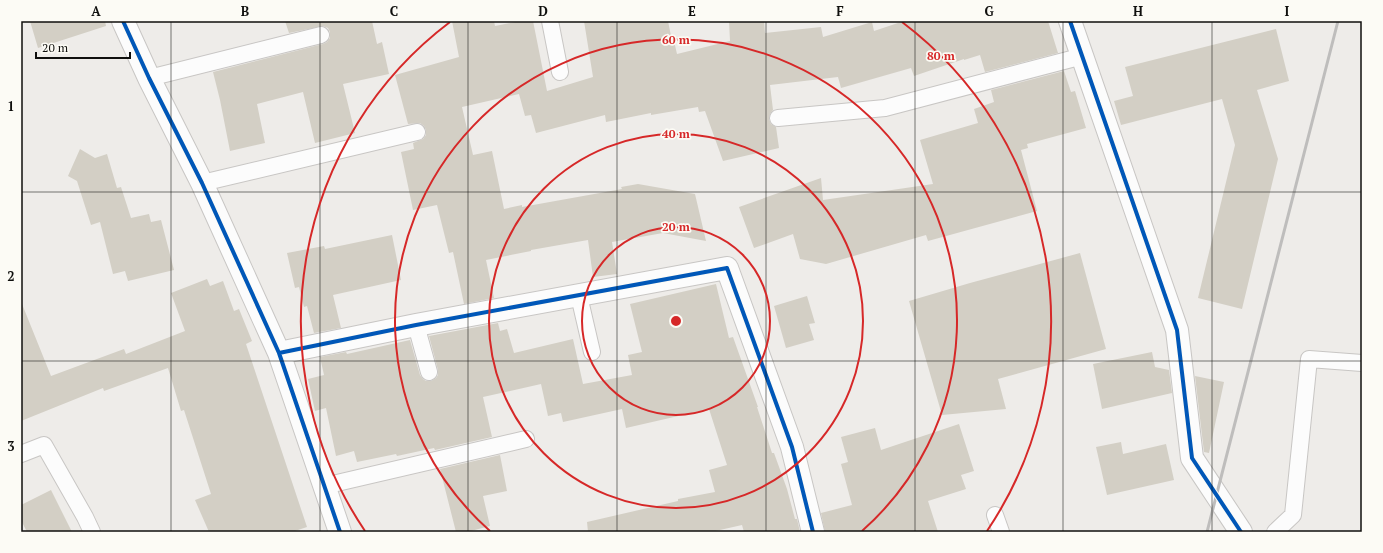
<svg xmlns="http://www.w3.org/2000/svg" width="1383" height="553" font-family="'PT Serif',serif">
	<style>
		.building { fill: #d3cfc5 }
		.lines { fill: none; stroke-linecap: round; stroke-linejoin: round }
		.service-casing { stroke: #c8c6c4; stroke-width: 18 }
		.minor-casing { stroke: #c8c6c4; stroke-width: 24 }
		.service { stroke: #fcfcfc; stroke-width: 16 }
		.minor { stroke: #fcfcfc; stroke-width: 22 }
		.rail { stroke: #bebdbc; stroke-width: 3 }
		.cycleway-casing { stroke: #fcfbf5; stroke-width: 6 }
		.cycleway { stroke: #0057b8; stroke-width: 4 }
		.grid { fill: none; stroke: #0f0f0d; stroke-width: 1; stroke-opacity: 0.55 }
		.ring { fill: none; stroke: #d62828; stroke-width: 2 }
		.centre { fill: #d62828; stroke: #fcfbf5; stroke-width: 2 }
		.ring-label { font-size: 12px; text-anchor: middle; font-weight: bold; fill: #d62828; stroke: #fcfbf5; stroke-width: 3.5; stroke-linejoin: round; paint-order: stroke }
		.neatline { fill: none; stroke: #0f0f0d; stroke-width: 1.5 }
		.grid-label { font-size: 13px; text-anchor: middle; font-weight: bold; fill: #0f0f0d }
	</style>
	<rect width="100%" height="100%" fill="#eeece9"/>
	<path class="building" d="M30,21H105L106,26L38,48Z
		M285,21H372L377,44L382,42L389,74L343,84L355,133L315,143L303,92L257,104L265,143L230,151L220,100L213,72L323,44L327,42L330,38V32L328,28L323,26L289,33Z
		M452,21H494L495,26L520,21H533L547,91L593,77L584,21H668L672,41H674L677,54L730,41L729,21H764L765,33L821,27L823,37L872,22L874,31L904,21H1048L1058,53L985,72L980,55L964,60V59L914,76L911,68L841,88L838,77L770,85L773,110L770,114L769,119L771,124L776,127L779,148L723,161L705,111L699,112L698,107L651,115V113L606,122L605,115L536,133L531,115L525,116L519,94L462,107L473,155L492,151L504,209L522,205V207L622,189L621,187L638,184L695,194L706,241L663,233L612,242L617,274L593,277L588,240L531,250V251L486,260L494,298L464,304L453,252L449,253L437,205L413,210L401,152L414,149L413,143L423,139L426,135V130L424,126L420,123L408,124L395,75L459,57Z
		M1276,29L1289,81L1257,90L1278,159L1242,309L1198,298L1235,145L1222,99L1121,125L1114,101L1133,96L1125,67Z
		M1064,71L1071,92L1075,91L1086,128L1027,144L1028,148L1021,150L1037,211L928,241L926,235L826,264L800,259L793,234L754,248L739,207L821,178L823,200L933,184L920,140L978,123L974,109L994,102L991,90Z
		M80,149L95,158L107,154L117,188L121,187L131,218L149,214L151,222L161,220L174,270L128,281L125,271L113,274L100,222L91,225L77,181L68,176Z
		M392,235L401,280L333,295L341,328L314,333L307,306L304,307L299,287L295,288L287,253L324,246L325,249Z
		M1080,253L1106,349L998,379L1006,409L942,415L909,301L970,283Z
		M207,279L210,286L223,281L234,311L239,309L252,341L246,344L307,527L292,532H209L195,500L211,494L184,410L181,411L168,368L104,391L103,388L21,421V304H22L51,376L124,349L126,354L185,331L171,293Z
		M716,284L729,338L733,337L758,407H757L772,453H774L787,489L795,519H797L800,532H744L742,525L711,532H588L587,522L678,501V499L715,492L709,470L727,465L709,409L626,428L622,409L563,422L561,413L548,416L541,384L483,397L492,437L435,450L434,448L397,456L396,454L357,462L354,451L336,456L326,408L315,411L308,379L324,375L320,357L346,352L347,354L410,340L420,375L423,379L426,381H431L436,378L438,375V370L429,336L498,323L500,331L507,329L514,353L573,339L583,384L632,375L628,355L642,352L630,304Z
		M807,296L815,323L809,324L814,340L786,348L774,306Z
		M1152,352L1155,367L1169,370L1172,393L1102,409L1093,364Z
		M1195,376L1224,382L1209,453L1204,452Z
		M959,424L974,471L961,475L966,489L928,501L938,532H825L821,513L852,505L841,464L848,462L841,437L875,428L881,450Z
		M1121,442L1123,454L1166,444L1174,480L1107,495L1096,447Z
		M500,455L507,491L483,496L490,526L467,532H456L440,469Z
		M51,490L72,532H27L21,520V505Z"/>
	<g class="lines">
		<defs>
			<path id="service" d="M550,21L560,72
				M149,78L321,35
				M778,118L885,108L1083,56
				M202,183L417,132
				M579,296L592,352
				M416,325L429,372
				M21,454L44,445L85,517L92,532
				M324,486L526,439
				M995,515L1001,532
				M1275,532L1293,515L1309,359L1362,363"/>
			<path id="minor" d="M123,21L149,78L202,183L279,353L340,532
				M1070,21L1177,330L1192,458L1241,532
				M279,353L416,325L727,268L792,447L813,532"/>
		</defs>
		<use href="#service" class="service-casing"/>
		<use href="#minor" class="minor-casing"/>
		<use href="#service" class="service"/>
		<use href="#minor" class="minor"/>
		<path class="rail" d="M1207,532L1338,21"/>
		<defs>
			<path id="cycleway" d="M123,21L149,78L202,183L279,353L340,532
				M1070,21L1177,330L1192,458L1241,532
				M279,353L416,325L727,268L792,447L813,532"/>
		</defs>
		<use href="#cycleway" class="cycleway-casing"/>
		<use href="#cycleway" class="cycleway"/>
	</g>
	<path class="grid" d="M171,21V532M320,21V532M468,21V532M617,21V532M766,21V532M915,21V532M1063,21V532M1212,21V532M21,192H1362M21,361H1362"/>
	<g class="ring">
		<circle cx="676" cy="321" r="94"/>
		<circle cx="676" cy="321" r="187"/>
		<path d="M490 531A281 281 0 1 1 862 531"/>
		<path d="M365 531A375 375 0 0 1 450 22M902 22A375 375 0 0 1 987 531"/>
	</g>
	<circle cx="676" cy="321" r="6" class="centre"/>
	<g class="ring-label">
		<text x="676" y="44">60 m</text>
		<text x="941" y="60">80 m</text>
		<text x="676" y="138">40 m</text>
		<text x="676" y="231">20 m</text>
	</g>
	<rect width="1383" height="553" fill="none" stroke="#fcfbf5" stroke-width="44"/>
	<path d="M36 52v6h94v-6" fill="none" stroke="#0f0f0d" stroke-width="2"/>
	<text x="42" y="52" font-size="12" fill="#0f0f0d" stroke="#fcfbf5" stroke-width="3" paint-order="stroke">20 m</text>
	<rect x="22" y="22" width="1339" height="509" class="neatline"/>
	<g class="grid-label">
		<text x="96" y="16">A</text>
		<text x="245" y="16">B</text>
		<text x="394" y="16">C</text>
		<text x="543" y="16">D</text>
		<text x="692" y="16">E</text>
		<text x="840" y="16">F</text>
		<text x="989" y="16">G</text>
		<text x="1138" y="16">H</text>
		<text x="1287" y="16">I</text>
		<text x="11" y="111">1</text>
		<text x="11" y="281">2</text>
		<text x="11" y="451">3</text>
	</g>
</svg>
